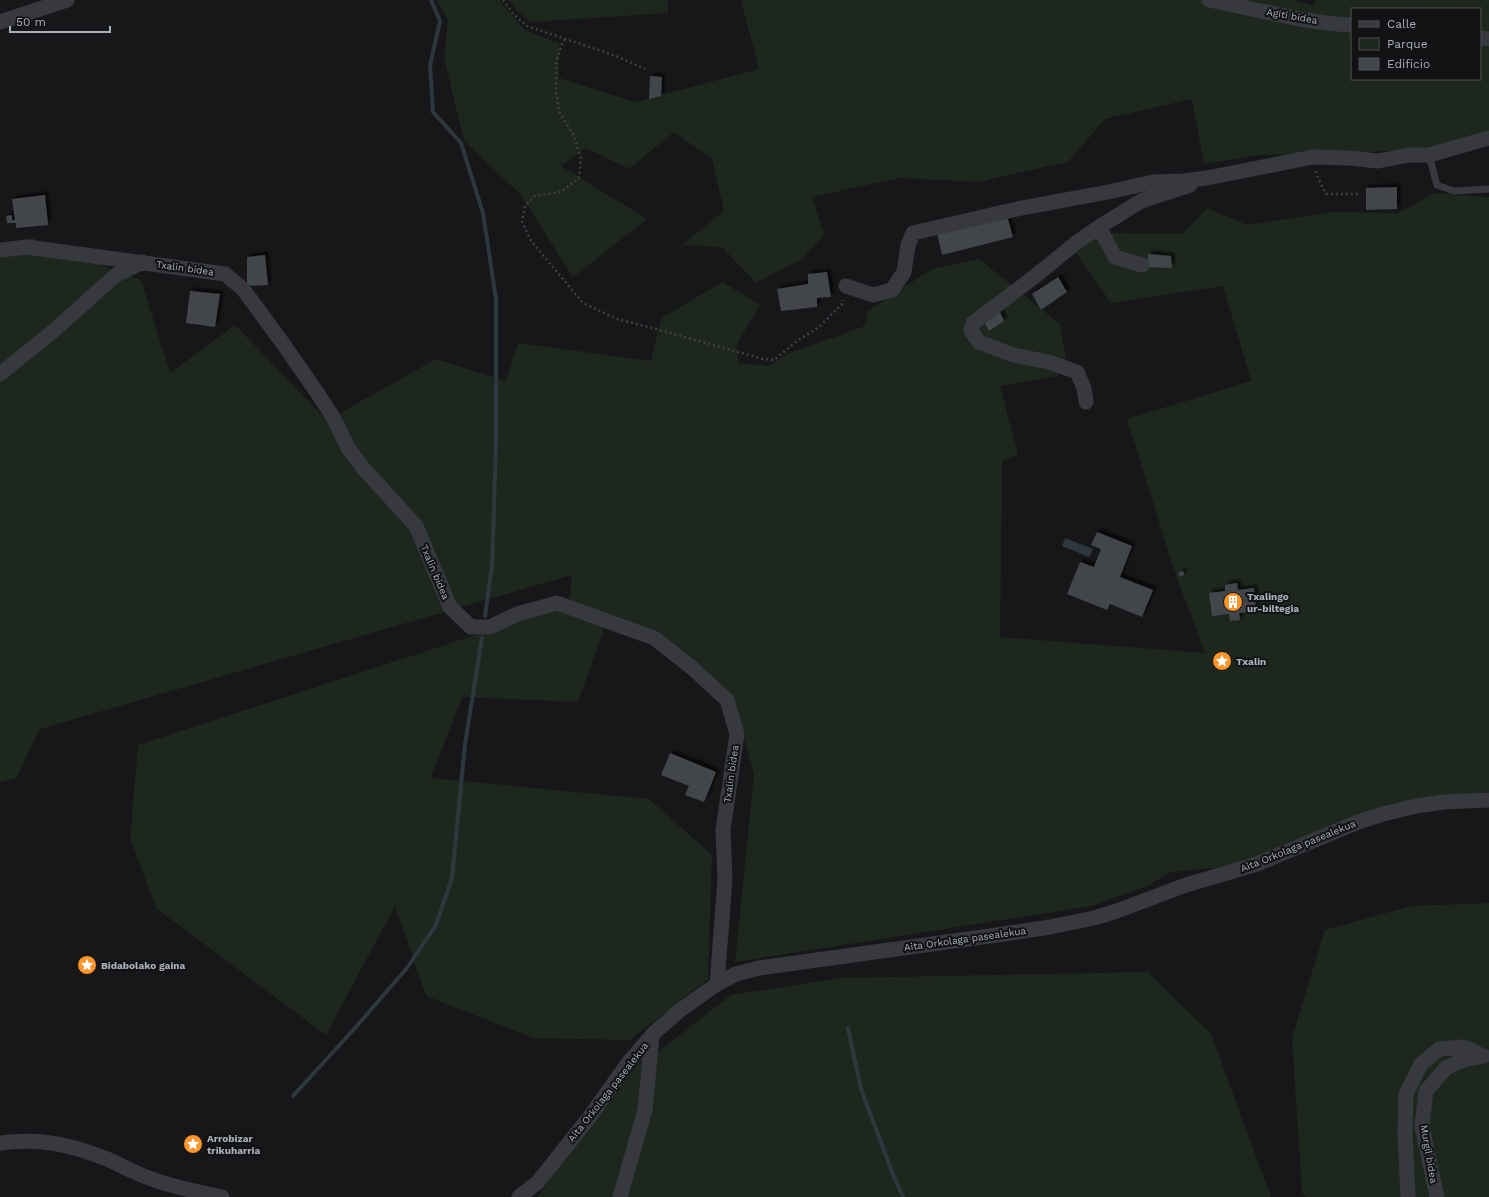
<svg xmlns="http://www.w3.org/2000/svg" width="1489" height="1197" font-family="'Work Sans',sans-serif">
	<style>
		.green { fill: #1e271e; fill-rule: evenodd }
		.water { fill: #2c383e }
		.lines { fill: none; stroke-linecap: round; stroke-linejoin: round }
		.stream { stroke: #2c383e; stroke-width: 4 }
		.building { fill: #424549; filter: url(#shadow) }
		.path { stroke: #3d4145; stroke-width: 2.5; stroke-dasharray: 2 3; stroke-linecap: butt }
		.lane { stroke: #37393e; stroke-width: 7 }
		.street { stroke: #37393e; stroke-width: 15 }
		.labels { text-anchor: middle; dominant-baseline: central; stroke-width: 4; stroke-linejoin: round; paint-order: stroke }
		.street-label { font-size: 10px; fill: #a8b0b9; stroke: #121214 }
		.poi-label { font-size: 10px; font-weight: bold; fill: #a8b0b9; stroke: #121214; text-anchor: start }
	</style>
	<defs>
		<filter id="shadow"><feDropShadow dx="3.5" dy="-3.5" stdDeviation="1" flood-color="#0009"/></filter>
	</defs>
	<rect width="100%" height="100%" fill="#171719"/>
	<path class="green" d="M436,0H500L502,4L525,30L559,43V78L635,102L759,69L741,0H1291L1314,6L1316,0H1489V136L1428,150L1259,155L1204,164L1192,99L1105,119L1068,162L978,182L899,178L812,197L824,235L802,259L756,283L722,247L682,245L724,211L712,159L674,132L629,169L586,148L561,166L647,219L573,277L520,194L464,141L444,58L448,20ZM1352,9H1480V79H1352Z
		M508,0H668V13L531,22L517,11Z
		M1435,193L1489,197V792L1418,800L1236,866L1169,872L1150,885L1092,906L735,962L754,774L743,735L702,669L569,601L572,575L40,729L16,778L0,782V249L32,238L141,280L170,373L235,325L328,421L350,465L399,514L352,445L340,413L436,359L506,381L518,343L651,361L661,318L723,282L760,305L736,345L739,363L770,366L787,354L865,326L868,311L932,269L979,259L1060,324L1066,360L1058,376L1000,386L1018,455L1002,461L1000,637L1205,653L1174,570L1127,419L1251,381L1223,286L1111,303L1076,253L1098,233L1182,234L1207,208L1247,225L1333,212L1398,213Z
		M552,610L605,626L578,702L462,697L431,778L649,799L712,855L708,979L630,1040L533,1038L426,996L395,906L326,1035L157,909L130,839L138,745Z
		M1489,903V1197H1306L1302,1193L1292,1037L1325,930L1411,906Z
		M1148,972L1211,1034L1271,1197H537L641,1060L658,1052L731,995L840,978Z"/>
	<path class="water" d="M1065,538L1093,549L1089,557L1062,546Z"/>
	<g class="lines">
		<path class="stream" d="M431,0L440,21L430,65L433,112L461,143L483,213L496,299V444L492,566L485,616
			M848,1028L861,1089L894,1177L903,1197
			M293,1096L355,1028L407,968L436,925L452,878L465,744L482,638"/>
	</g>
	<path class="building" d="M650,76L662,77L661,96L649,99Z
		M1397,187V209L1366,210V188Z
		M45,195L48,225L16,228V223H7L6,216L12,215V220H15L12,199Z
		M1007,216L1013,237L942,255L937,233Z
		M1148,254L1171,256L1172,268L1147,267Z
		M265,255L268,285L247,286V257Z
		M827,272L831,297L817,298V307L781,311L777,289L808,284V274Z
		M1058,277L1067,292L1041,310L1032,294Z
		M190,291L220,294L215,327L186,323Z
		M1000,312L1004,321L989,331L983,320Z
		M1097,532L1132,546L1120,577L1153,590L1142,617L1110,604L1107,610L1067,594L1080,562L1094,567L1101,549L1091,545Z
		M1183,571L1184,575L1180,577L1178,573Z
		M1237,583L1238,590L1254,588L1256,611L1239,613L1240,620L1230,621L1229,614L1212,616L1209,593L1225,591V585Z
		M670,753L716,772L704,802L685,795L689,786L661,775Z"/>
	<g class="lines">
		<path class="path" d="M503,0L514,15L527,26L616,56L645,69
			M565,39L562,44L556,62V90L559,112L573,134L581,158L579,178L561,192L535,196L525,206L522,222L531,241L583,303L617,319L649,327L763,359L774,360L797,341L819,327L843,303V300
			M1316,171L1318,178L1326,194H1358"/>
		<path class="lane" d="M1429,155L1437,185L1454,191L1489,189"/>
		<path class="street" d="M1209,0C1256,9 1304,23 1352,25
			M0,22L67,0
			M1480,38L1489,39
			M1099,227L1115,257L1142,265
			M0,250L27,247L225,274L243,289L284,345L318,394L333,417L348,448L363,468L416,526L450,607L471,627H490L517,614L557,603L654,638L691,667L727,700L737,734L723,830L725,879L717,984
			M846,286L873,295L892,290L904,272L908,245L913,233L1017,209L1108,192L1153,182L1183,181L1207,178L1313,157L1349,158L1378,161L1409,155H1429L1489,138
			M0,374L51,333L116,275L143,262
			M1086,402L1084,388L1077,372L1049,362L1013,355L979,342L971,331L973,323L1034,277L1076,243L1099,227L1141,201L1190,185
			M0,1143C41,1138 69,1144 107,1159C121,1165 134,1173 149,1178C172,1187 198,1192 222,1197
			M519,1197L538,1182L588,1119L628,1063L655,1032L679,1011L717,984L736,974L759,968L997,935L1050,927L1094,918L1117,911L1186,885L1257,864L1358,822L1383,814L1416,806L1444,802L1489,800
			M620,1197L645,1110L652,1035
			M1408,1197L1405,1133L1406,1094L1421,1064L1439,1049L1463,1047L1471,1050L1480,1055
			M1437,1197L1422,1126L1426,1091L1446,1068L1466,1059L1484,1056"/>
	</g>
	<defs>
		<symbol id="building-disc" viewBox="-11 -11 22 22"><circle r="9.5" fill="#fb952c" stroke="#121214"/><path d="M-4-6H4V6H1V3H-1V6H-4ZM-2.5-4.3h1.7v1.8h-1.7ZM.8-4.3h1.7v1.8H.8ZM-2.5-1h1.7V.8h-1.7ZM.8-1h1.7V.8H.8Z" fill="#fff"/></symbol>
		<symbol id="sight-disc" viewBox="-11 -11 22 22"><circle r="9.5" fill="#fb952c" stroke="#121214"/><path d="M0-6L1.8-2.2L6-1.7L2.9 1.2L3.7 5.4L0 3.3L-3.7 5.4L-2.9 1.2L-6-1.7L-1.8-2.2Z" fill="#fff"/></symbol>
	</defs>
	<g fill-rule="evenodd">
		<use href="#building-disc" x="1222" y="591" width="22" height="22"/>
		<use href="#sight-disc" x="1211" y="650" width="22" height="22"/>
		<use href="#sight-disc" x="76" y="954" width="22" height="22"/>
		<use href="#sight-disc" x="182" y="1133" width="22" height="22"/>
	</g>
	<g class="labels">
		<g class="street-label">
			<text transform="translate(1292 16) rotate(10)">Agiti bidea</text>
			<text transform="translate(185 268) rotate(8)">Txalin bidea</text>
			<text transform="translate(435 572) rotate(67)">Txalin bidea</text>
			<text transform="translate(731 774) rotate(-82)">Txalin bidea</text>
			<text transform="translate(1298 846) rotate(-22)">Aita Orkolaga pasealekua</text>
			<text transform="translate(965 939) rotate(-8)">Aita Orkolaga pasealekua</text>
			<text transform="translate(608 1092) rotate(-52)">Aita Orkolaga pasealekua</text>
			<text transform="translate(1429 1154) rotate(80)">Murgil bidea</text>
		</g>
		<g class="poi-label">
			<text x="1247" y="596">Txalingo<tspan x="1247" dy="12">ur-biltegia</tspan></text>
			<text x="1236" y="661">Txalin</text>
			<text x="101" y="965">Bidabolako gaina</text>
			<text x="207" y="1138">Arrobizar<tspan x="207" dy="12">trikuharria</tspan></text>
		</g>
	</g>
	<rect x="1351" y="8" width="130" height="72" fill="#121214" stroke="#4e5156"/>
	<rect x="1359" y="21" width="20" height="6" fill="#37393e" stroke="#4e5156"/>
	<text x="1387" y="28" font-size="12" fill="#a8b0b9">Calle</text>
	<rect x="1359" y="38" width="20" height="12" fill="#1e271e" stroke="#4e5156"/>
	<text x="1387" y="48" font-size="12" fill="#a8b0b9">Parque</text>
	<rect x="1359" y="58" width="20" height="12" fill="#424549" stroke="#4e5156"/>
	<text x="1387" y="68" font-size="12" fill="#a8b0b9">Edificio</text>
	<path d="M10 26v6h100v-6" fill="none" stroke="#a8b0b9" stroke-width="2"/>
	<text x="16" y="26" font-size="12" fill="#a8b0b9" stroke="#121214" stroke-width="3" paint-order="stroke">50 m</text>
</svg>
